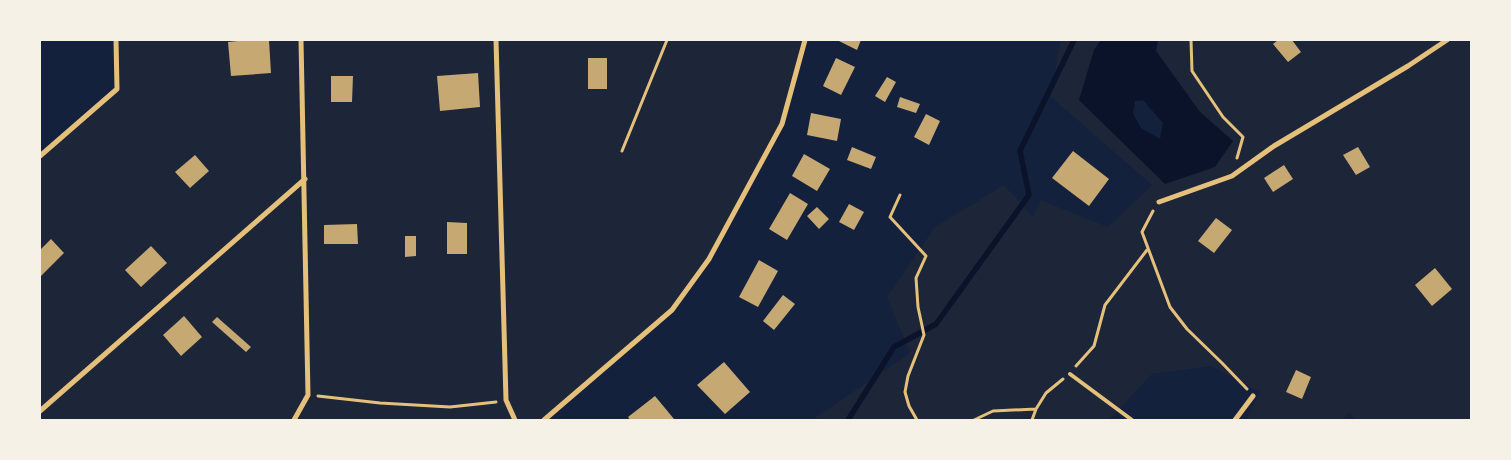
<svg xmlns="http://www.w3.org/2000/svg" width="1511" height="460" font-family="Roboto,sans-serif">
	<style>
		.green { fill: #1d2539 }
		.water { fill: #0b132b; fill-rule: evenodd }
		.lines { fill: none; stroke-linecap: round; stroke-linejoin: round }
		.stream { stroke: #0b132b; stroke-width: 5.5 }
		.building { fill: #c6a872 }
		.path { stroke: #e5c07b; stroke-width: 3 }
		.service { stroke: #e5c07b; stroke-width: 4 }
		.minor { stroke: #e5c07b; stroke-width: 5 }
	</style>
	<rect width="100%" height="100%" fill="#14213d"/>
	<path class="green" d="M116,40H805L782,124L709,259L672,310L545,420H40V156L116,89Z
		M1061,40H1101L1094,50L1165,184L1233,141L1200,112L1156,51L1158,40H1471V420H1355L1349,413L1342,420H1246L1260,392L1211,366L1152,374L1109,420H812L910,353L887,297L935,227L1004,185L1033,217L1040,200L1108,227L1152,185L1050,96Z"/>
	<path class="water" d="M1101,40H1158L1156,51L1200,112L1233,141L1215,167L1165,184L1079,100L1094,50ZM1143,100L1163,123L1160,139L1141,128L1133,114L1135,101Z"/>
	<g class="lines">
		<path class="stream" d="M848,420L894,347L936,324L1029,195L1020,151L1074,40"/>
	</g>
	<path class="building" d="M247,40H269L271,73L231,76L228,42Z
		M837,40H861L857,50Z
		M1278,40H1292L1301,52L1288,62L1273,44Z
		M588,58H607V89H588Z
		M836,58L855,67L841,95L823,86Z
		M478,73L480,107L440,111L437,76Z
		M331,76H353L352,102H331Z
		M887,77L896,82L885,102L875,96Z
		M900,97L920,104L916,113L897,107Z
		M811,113L841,119L837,141L807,135Z
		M926,114L940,121L929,145L914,137Z
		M852,147L876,157L871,169L847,160Z
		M1358,147L1370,167L1356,175L1343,155Z
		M1073,151L1109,179L1089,206L1052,178Z
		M804,154L830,169L817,191L792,176Z
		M195,155L209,171L190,188L175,172Z
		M1284,165L1293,179L1273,192L1264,178Z
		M790,193L808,204L787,240L769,229Z
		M849,204L864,212L854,230L839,222Z
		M817,207L829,219L819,229L807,216Z
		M1216,218L1232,230L1214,253L1198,241Z
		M447,222L467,223V254H447Z
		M357,224L358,244H324V225Z
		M405,236H416V256L405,257Z
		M51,239L64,253L40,277V250Z
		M151,246L167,263L141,287L125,270Z
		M759,260L778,271L758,307L739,297Z
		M1435,268L1452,289L1432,306L1415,285Z
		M783,295L795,304L774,330L763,321Z
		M184,316L202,337L181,356L163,335Z
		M217,317L251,347L246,352L212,322Z
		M724,362L750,392L725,414L697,385Z
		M1296,370L1311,377L1302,399L1286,392Z
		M655,396L674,419L630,420L628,417Z"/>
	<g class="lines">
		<path class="path" d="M1191,40L1192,71L1223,117L1243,137L1237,158
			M622,151L667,40
			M900,195L890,217L926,256L916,278L918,307L924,335L908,376L905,392L909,406L917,420
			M1153,211L1142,232L1170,307L1187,329L1222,363L1247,389
			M1076,366L1094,346L1105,305L1147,250
			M318,396L380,403L450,407L496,402
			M974,420L993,411L1036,409L1046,393L1063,379
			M1032,420L1036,409"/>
		<path class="service" d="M1070,374L1132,420"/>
		<path class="minor" d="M496,40L506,400L515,420
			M40,156L117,89L116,40
			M1159,202L1232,176L1274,146L1408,66L1447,40
			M40,411L305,179
			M294,420L308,395L301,40
			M544,420L672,310L709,259L782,124L805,40
			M1235,420L1253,396"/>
	</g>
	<rect width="1511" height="460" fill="none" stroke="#f6f1e7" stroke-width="82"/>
</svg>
